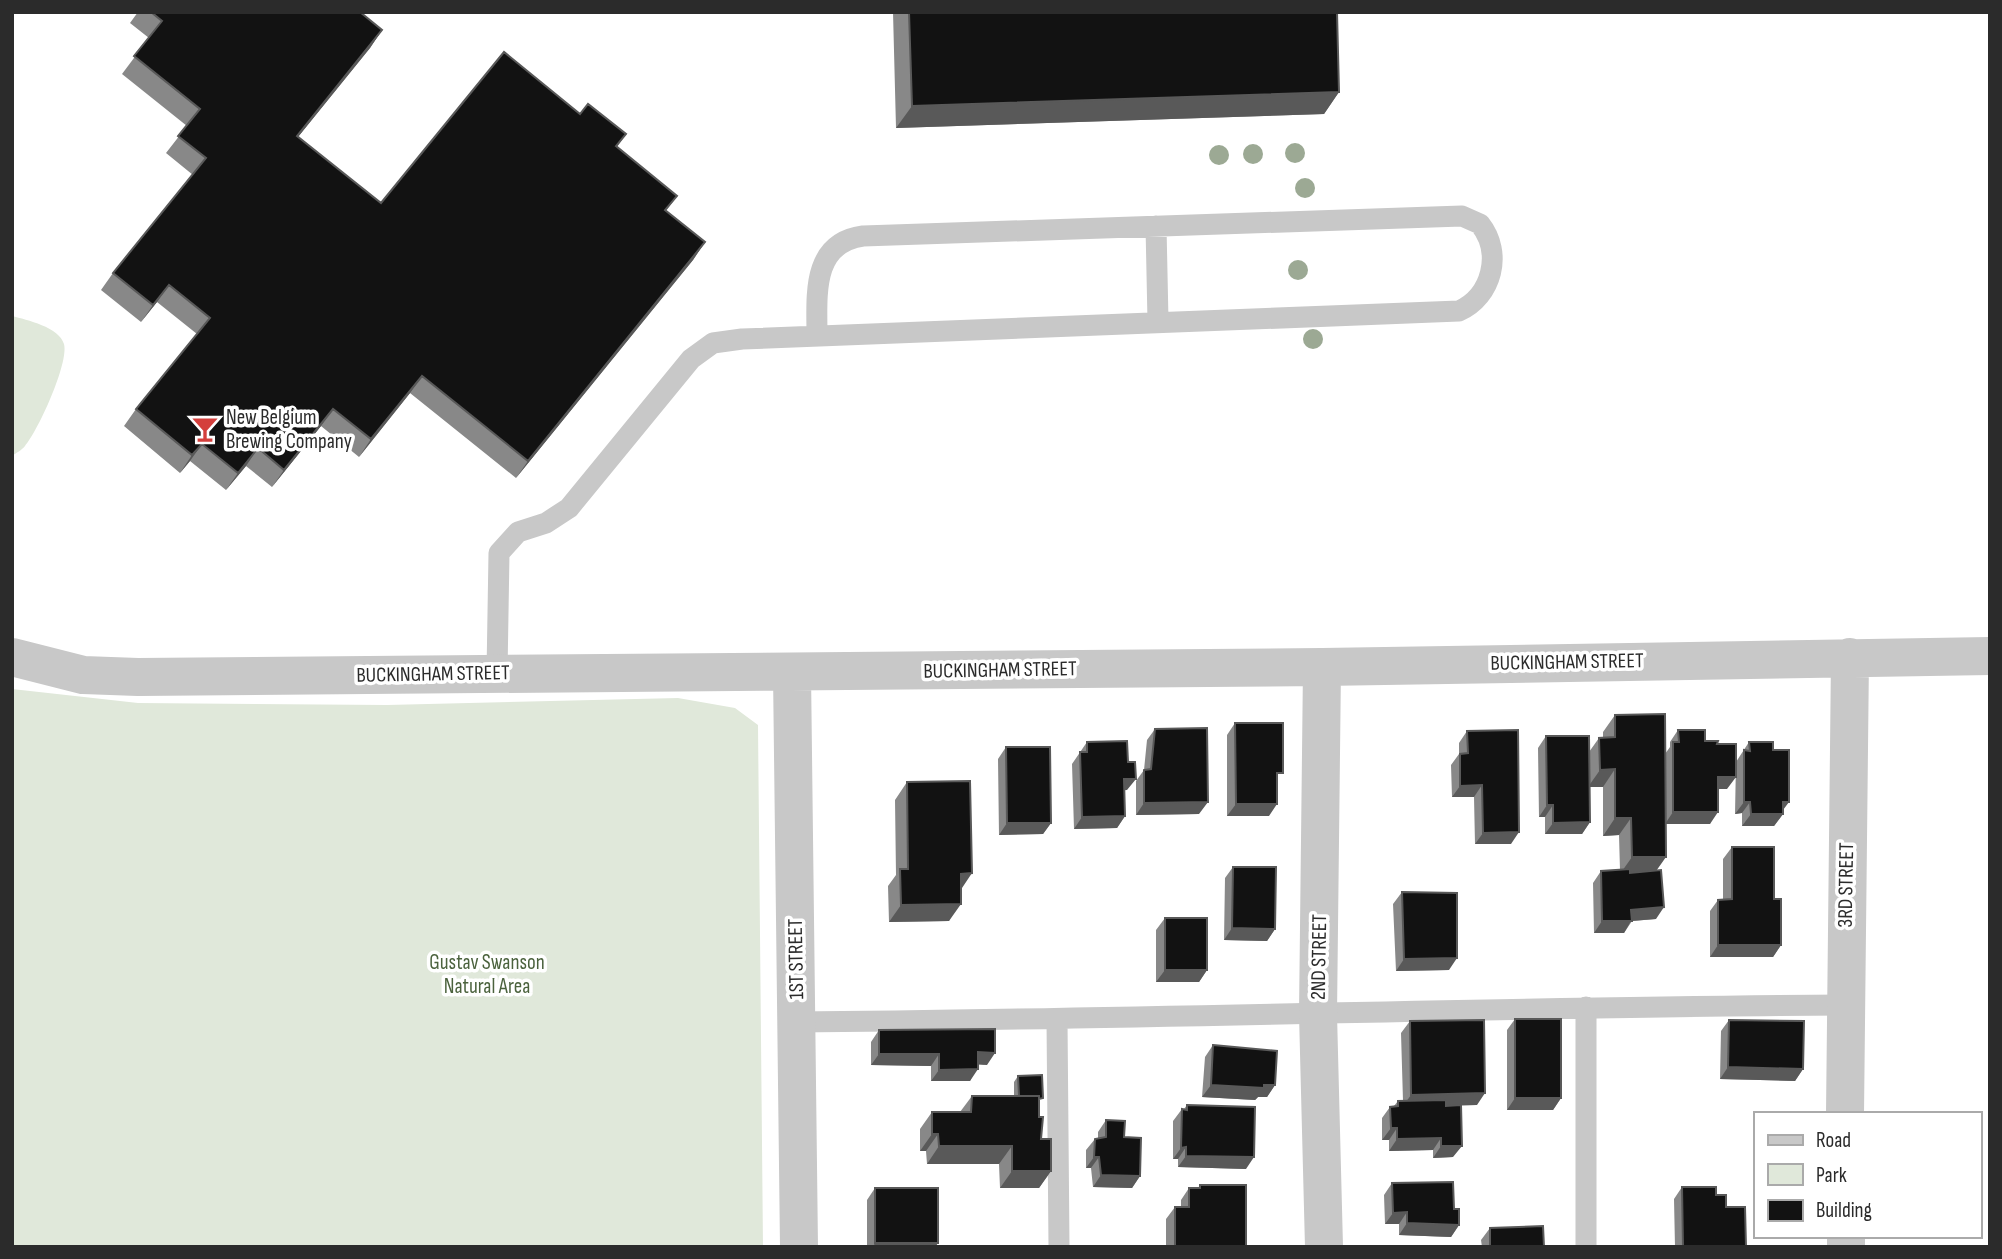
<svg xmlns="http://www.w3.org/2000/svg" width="2002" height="1259" font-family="'Sofia Sans Condensed',sans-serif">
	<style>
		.green { fill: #e0e8da }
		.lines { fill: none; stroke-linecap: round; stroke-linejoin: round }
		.lane { stroke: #c8c8c8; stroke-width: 21 }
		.street { stroke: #c8c8c8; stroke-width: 38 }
		.tree { fill: #9ca994 }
		.wall { fill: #888 }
		.shaded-wall { fill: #595959 }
		.building { fill: #121212; stroke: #595959; stroke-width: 2 }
		.labels { text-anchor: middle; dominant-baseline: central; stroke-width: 7; stroke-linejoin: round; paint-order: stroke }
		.poi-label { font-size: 21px; fill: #2b2b2b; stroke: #fff; text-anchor: start }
		.street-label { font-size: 21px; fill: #2b2b2b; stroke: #fff }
		.park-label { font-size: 21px; fill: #4b623d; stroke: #fff }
	</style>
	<rect width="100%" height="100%" fill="#fff"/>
	<path class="green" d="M12,316C27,320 59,327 64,344C69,363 38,431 25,446C22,450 16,453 12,456Z
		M12,689L138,703L387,705L678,698L735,708L758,725L763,1247H12Z"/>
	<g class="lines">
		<path class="lane" d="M1156,226L1158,321
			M497,673L499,553L518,532L546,523L569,508L691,359L713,343L742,339L1459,311C1492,296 1503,253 1480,224L1462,216L863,236C811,243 817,296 817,336
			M1586,1007V1247
			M1057,1020L1059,1247
			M796,1022C1146,1019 1495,1007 1845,1005"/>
		<path class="street" d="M12,657L83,675L138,677L1322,667L1990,656
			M1322,667L1318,1014L1324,1247
			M792,672L799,1247
			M1845,1114L1850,657
			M1846,1236V1247"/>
	</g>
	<g class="tree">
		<circle cx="1295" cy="153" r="10"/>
		<circle cx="1253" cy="154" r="10"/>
		<circle cx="1219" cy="155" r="10"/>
		<circle cx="1305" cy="188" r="10"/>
		<circle cx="1298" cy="270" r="10"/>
		<circle cx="1313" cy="339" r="10"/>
	</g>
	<path class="wall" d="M138,12H360L382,30L370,48L298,137L381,203L580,114L626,134L617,147L677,196L666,211L705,242L693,260L516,478L410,393L359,457L321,426L272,487L246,466L226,490L190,461L180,473L124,426L136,409L197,334L157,302L141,322L101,290L113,273L193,175L166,153L187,126L122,74L149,38L130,23Z
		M893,12H1337L1339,92L1324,114L896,128Z
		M1615,715L1665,754L1670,747V742L1678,730L1705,741L1717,744L1727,789H1718L1710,824H1666L1656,871V919L1632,921L1624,933H1594L1593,883L1601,871L1620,870L1619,835L1603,836V787H1590V822L1582,834H1545V817H1539L1538,748L1546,736L1589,752L1599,738H1603V732Z
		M1235,723L1269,816H1227V735Z
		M1155,729L1199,814L1136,815V781L1144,770L1147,740Z
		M1467,731L1511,844H1475L1474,797H1452L1451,765L1459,754V743Z
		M1087,742L1127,790H1125V816L1117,828L1074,829L1072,764Z
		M1749,742L1773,750L1783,811V814L1774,826H1742V813L1735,814L1736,762Z
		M1006,747L1051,823L1043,834L999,835L998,759Z
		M907,782L961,889L949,921L889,922L888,886L896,875L895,800Z
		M1732,847L1774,899L1781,945L1773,957H1710V911L1718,900H1723V859Z
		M1233,867L1275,929L1267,941L1224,940L1225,878Z
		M1402,892L1449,970L1396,971L1393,904Z
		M1165,918L1207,970L1199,982H1156V930Z
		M1515,1019L1561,1098L1553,1110H1507V1030Z
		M1729,1020L1803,1069L1795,1081L1720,1079L1721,1031Z
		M1410,1021L1477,1105L1446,1106L1453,1157L1433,1158V1150L1389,1151V1140H1382V1118L1390,1107L1394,1106L1398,1101H1403L1401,1033Z
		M879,1030L987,1065L978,1064L970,1081H931V1066L871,1065V1042Z
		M1213,1045L1275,1085L1267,1097H1258L1255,1100L1202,1097L1205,1057Z
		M1018,1076L1039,1105V1117L1041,1139L1051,1171L1039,1188H1000L999,1164H927L926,1151H920V1129L932,1112H960L972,1096H1014V1082Z
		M1187,1105L1246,1169L1178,1167V1159H1173V1121L1182,1109H1184Z
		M1106,1120L1124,1137L1140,1176L1132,1188L1093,1187L1091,1168H1086V1150L1095,1139L1098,1138V1132Z
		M1392,1183L1454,1209L1459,1225L1451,1237L1399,1235V1224H1385L1384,1195Z
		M1200,1185L1246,1247H1166V1219L1175,1207H1181V1200L1189,1188H1198Z
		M1682,1187L1726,1207L1746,1247H1675L1674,1199Z
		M875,1188L938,1243L935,1247H867V1200Z
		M1490,1228L1544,1247H1482L1481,1240Z"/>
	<path class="shaded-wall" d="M382,30L370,48L285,153L297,136Z
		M1339,92L1324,114L896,128L912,106Z
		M705,242L693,260L516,478L528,461Z
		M169,285L157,302L141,322L153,305Z
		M422,376L410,393L359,457L371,439Z
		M333,409L321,426L272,487L284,470Z
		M202,444L190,461L180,473L192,455Z
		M258,448L246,466L226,490L238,473Z
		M1615,769L1603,787H1588L1600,770Z
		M1718,777H1736L1727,789H1710Z
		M1124,779H1136L1127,790L1116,791Z
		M1482,785L1474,797H1452L1460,786Z
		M1208,802L1199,814L1136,815L1144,803Z
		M1744,802H1750L1742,813L1735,814Z
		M1783,802H1789L1780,814Z
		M1236,804H1277L1269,816H1227Z
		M1547,805H1553L1545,817H1539Z
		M1673,812H1718L1710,824H1665Z
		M1751,814H1783L1774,826H1742Z
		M1125,816L1117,828L1074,829L1082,817Z
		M1615,818H1631L1619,835L1603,836Z
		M1590,822L1582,834H1545L1553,823Z
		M1007,823H1051L1043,834L999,835Z
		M1519,832L1511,844H1475L1483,833Z
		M1632,857H1666L1654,874H1620Z
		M972,873L960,891L961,874Z
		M961,904L949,921L889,922L901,905Z
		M1664,907L1656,919L1631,921L1624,933H1594L1602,921L1631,910Z
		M1232,928L1275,929L1267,941L1224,940Z
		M1718,945H1781L1773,957H1710Z
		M1457,958L1449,970L1396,971L1404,959Z
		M1165,970H1207L1199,982H1156Z
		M978,1052L995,1053L987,1065L970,1064Z
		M879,1054H939L931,1066L871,1065Z
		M1728,1067L1803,1069L1795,1081L1720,1079Z
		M978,1069L970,1081H931L939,1070Z
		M1211,1085H1275L1267,1097H1258L1255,1100L1202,1097Z
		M1485,1093L1477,1105L1403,1106L1411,1095Z
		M1515,1098H1561L1553,1110H1507Z
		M1391,1128H1397L1389,1140H1382Z
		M932,1134H938L926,1151H920Z
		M1441,1138L1433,1150L1389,1151L1397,1139Z
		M939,1146H1012L999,1164H927Z
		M1441,1146H1462L1453,1157L1433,1158Z
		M1186,1147L1178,1159H1173L1181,1148Z
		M1186,1156L1254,1157L1246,1169L1178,1167Z
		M1094,1157H1099L1091,1168H1086Z
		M1012,1171H1051L1039,1188H1000Z
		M1101,1175L1140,1176L1132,1188L1093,1187Z
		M1407,1212L1399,1224H1385L1393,1213Z
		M1407,1223L1459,1225L1451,1237L1399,1235Z
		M875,1243H938L935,1247H873Z"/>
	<path class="building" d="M151,12H360L382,30L297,136L381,203L504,52L580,114L588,104L626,134L616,146L677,196L665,210L705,242L528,461L422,376L371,439L333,409L284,470L258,448L238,473L202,444L192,455L136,409L210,318L169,285L153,305L113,273L206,158L178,136L200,109L134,56L162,21Z
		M909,12H1337L1339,92L912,106Z
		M1665,714L1666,857H1632L1631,818H1615V769L1600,770L1599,738L1615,737V715Z
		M1235,723H1283V773H1277V804H1236Z
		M1207,728L1208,802L1144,803V770L1151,769L1155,729Z
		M1518,730L1519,832L1483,833L1482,785L1460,786V754L1468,753L1467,731Z
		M1678,730H1705V741H1718L1717,744H1736V777H1718V812H1673V742H1679Z
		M1546,736H1589L1590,822L1553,823V805H1547Z
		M1127,741L1128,762H1135L1136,779H1124L1125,816L1082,817L1080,752H1087V742Z
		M1749,742H1773V750H1789V802H1783V814H1751L1750,802H1744V750L1750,751Z
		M1006,747H1050L1051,823H1007Z
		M970,781L972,873L961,874V904L901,905L900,869H908L907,782Z
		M1732,847H1774V899H1781V945H1718V900L1732,899Z
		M1233,867H1276L1275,929L1232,928Z
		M1630,869V873L1661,870L1664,907L1631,910L1632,921H1602L1601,871Z
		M1402,892L1457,893V958L1404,959Z
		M1165,918H1207V970H1165Z
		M1515,1019H1561V1098H1515Z
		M1484,1020L1485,1093L1411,1095L1410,1021Z
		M1729,1020L1804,1021L1803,1069L1728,1067Z
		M995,1029V1053L978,1052V1069L939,1070V1054H879V1030Z
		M1213,1045L1277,1051L1275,1085H1264V1088L1211,1085Z
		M1042,1075L1043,1098L1039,1099V1096H1019L1018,1076Z
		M972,1096H1039V1117H1043L1041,1139H1051V1171H1012V1146H939L938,1134H932V1112H971Z
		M1446,1100V1106L1461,1105L1462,1146H1441V1138L1397,1139V1128H1391L1390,1107L1398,1106V1101Z
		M1187,1105L1255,1107L1254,1157L1186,1156V1147L1181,1148L1182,1109L1187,1110Z
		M1106,1120L1125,1121L1124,1137L1141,1138L1140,1176L1101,1175L1099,1157H1094L1095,1139L1106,1137Z
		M1453,1182L1454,1209H1459V1225L1407,1223V1212L1393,1213L1392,1183Z
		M1200,1185H1246V1247H1175V1207H1189V1188H1200Z
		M1682,1187H1716V1195H1726V1207H1745L1746,1247H1683Z
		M875,1188H938V1243H875Z
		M1543,1226L1544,1247H1490V1228Z"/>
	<defs>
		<symbol id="bar-bare" viewBox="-9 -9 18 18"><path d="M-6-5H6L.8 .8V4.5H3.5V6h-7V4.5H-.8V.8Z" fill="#d43f3c" stroke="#fff" stroke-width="2.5" paint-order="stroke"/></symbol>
	</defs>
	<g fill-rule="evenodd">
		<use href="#bar-bare" x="186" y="410" width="38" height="38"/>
	</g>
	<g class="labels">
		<g class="poi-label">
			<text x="226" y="417">New Belgium<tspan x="226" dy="24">Brewing Company</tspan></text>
		</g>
		<g class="street-label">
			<text transform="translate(1567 662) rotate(-1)">BUCKINGHAM STREET</text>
			<text transform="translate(1000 670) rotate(-1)">BUCKINGHAM STREET</text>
			<text transform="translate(433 674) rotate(-1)">BUCKINGHAM STREET</text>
			<text transform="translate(1846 885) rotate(-89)">3RD STREET</text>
			<text transform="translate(1319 957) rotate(-89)">2ND STREET</text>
			<text transform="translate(796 959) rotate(-91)">1ST STREET</text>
		</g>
		<g class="park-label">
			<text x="487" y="962">Gustav Swanson<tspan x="487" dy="24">Natural Area</tspan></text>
		</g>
	</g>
	<rect width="2002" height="1259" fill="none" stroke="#2b2b2b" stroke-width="28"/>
	<rect x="1754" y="1112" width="228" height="126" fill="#ffffff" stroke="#aaaaaa" stroke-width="2"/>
	<rect x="1768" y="1135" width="35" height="10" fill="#c8c8c8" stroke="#aaaaaa" stroke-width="2"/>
	<text x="1816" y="1147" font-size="21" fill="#2b2b2b">Road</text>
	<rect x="1768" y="1164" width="35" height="21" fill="#e0e8da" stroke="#aaaaaa" stroke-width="2"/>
	<text x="1816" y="1182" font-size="21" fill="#2b2b2b">Park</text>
	<rect x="1768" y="1200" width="35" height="21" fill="#121212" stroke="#aaaaaa" stroke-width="2"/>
	<text x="1816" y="1217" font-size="21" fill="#2b2b2b">Building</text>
</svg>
